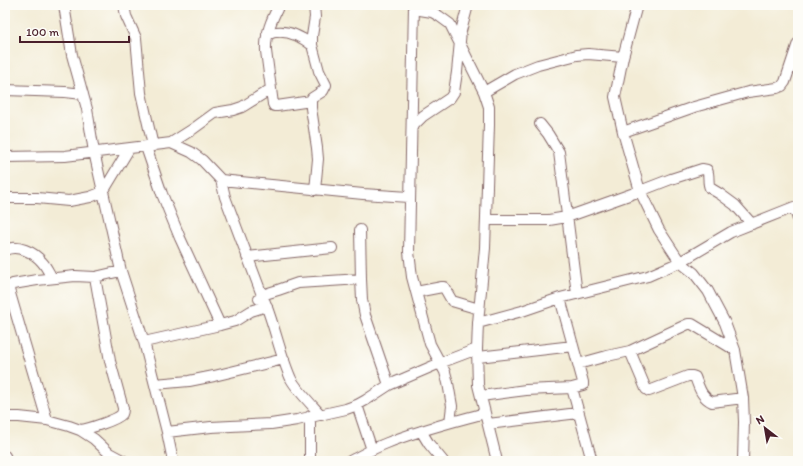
<svg xmlns="http://www.w3.org/2000/svg" width="803" height="466" font-family="Itim,sans-serif">
	<style>
		.lines { fill: none; stroke-linecap: round; stroke-linejoin: round }
		.minor-casing { stroke: #856767; stroke-width: 12 }
		.minor { stroke: #fff; stroke-width: 10 }
	</style>
	<rect width="100%" height="100%" fill="#fdfcf7"/>
	<filter id="ink" filterUnits="userSpaceOnUse"><feTurbulence type="fractalNoise" baseFrequency=".025" numOctaves="2"/><feDisplacementMap in="SourceGraphic" scale="8" xChannelSelector="R" yChannelSelector="G"/><feConvolveMatrix kernelMatrix="1 2 1 2 8 2 1 2 1" color-interpolation-filters="sRGB"/></filter>
	<filter id="wash" filterUnits="userSpaceOnUse"><feTurbulence type="fractalNoise" baseFrequency=".012" numOctaves="4" result="noise"/><feDisplacementMap in="SourceGraphic" scale="16" xChannelSelector="R" yChannelSelector="G"/><feGaussianBlur stdDeviation="0.9" result="paint"/><feColorMatrix in="noise" values="0 0 0 0 0 0 0 0 0 0 0 0 0 0 0 0 0 1.4 0 .05"/><feComposite in="paint" operator="in"/></filter>
	<g filter="url(#wash)">
		<rect width="100%" height="100%" fill="#f3ecd6"/>
	</g>
	<g filter="url(#ink)">
		<g class="lines">
			<defs>
				<path id="minor" d="M64,5L72,55L87,109L94,152L121,271L144,342L167,432L173,461
					M124,5L126,16L136,38L141,93L153,146
					M279,5C272,19 265,34 266,51L273,104L274,106H277L311,101
					M314,5L315,17L312,36V45L319,71L326,85L323,91L312,98L311,101V108L317,148L318,159L315,190
					M414,5L409,252L412,277L430,344L445,372L448,383L452,406L450,422
					M637,5L623,57L615,97L623,132L640,191L659,230L680,262L694,273L708,291L725,323L735,350L743,398L744,422L743,461
					M414,9L432,12L439,16L450,24L484,92L489,107V125L485,248L478,323
					M267,35C270,34 273,32 276,32C289,30 303,38 312,45
					M5,90L65,92L83,94
					M484,92L515,74L538,65L577,55L588,54L623,57
					M540,124L548,134L559,152L577,294
					M412,127L423,116L450,98L454,92L457,72L461,31L468,5
					M623,132L694,107L748,92L777,88L782,86L785,82L798,43
					M171,143L193,129L215,113L233,110L242,107L271,89
					M146,147L162,194L180,238L220,325
					M5,157L65,156L171,143L191,152L202,160L221,180L363,194L409,197
					M221,180L225,197L262,295C274,322 279,352 291,379C297,390 312,405 321,415
					M5,198H37L69,201L90,197L103,192L129,149
					M486,220H549L567,217L640,191L671,179L702,169L707,170C710,176 707,182 710,188L720,194L735,205L752,224
					M360,230L361,279L362,300L365,315L389,385
					M5,250C17,244 34,252 42,262C46,266 49,273 52,278
					M247,257L332,248
					M416,292L442,287H444L452,301L479,309
					M259,299L262,295L278,290L298,283L361,279
					M144,342L220,325L235,321L251,311L267,306
					M477,349L478,385L497,461
					M630,351L646,389L649,391L688,376H692L695,377C699,387 701,397 712,402L743,398
					M478,357L573,346
					M578,364L607,356L630,351L688,324H692L735,350
					M155,384L189,381L214,376L284,359
					M572,388L592,461
					M481,396L526,390L572,388L583,385V382L560,298
					M357,405L372,450
					M5,417H19L47,420L69,426L80,430L94,439L109,453L124,461
					M47,420L9,290L10,286L13,284L37,280L75,276L95,277L121,271
					M488,424L578,413
					M80,430C88,429 117,420 122,414C123,412 123,411 123,408L110,361L95,277
					M421,431L429,444L443,461
					M167,432L211,427L271,424L297,420L346,409L357,405L366,400L389,385L440,363L477,349L478,323L522,311L560,298L648,276L680,262L731,232L794,207L798,219
					M5,456L7,461
					M310,461V416
					M350,461C362,455 374,448 387,443C419,430 452,422 485,413"/>
			</defs>
			<use href="#minor" class="minor-casing"/>
			<use href="#minor" class="minor"/>
		</g>
	</g>
	<rect width="803" height="466" fill="none" stroke="#fdfcf7" stroke-width="20"/>
	<g transform="translate(765 428) rotate(329)" stroke="#fdfcf7" stroke-width="3" paint-order="stroke">
	<path d="M0-3L7 15L0 10L-7 15Z" fill="#4a1f2b"/>
	<text y="-6" font-size="11" font-weight="bold" text-anchor="middle" fill="#4a1f2b">N</text>
	</g>
	<path d="M20 36v6h109v-6" fill="none" stroke="#4a1f2b" stroke-width="2"/>
	<text x="26" y="36" font-size="12" fill="#4a1f2b" stroke="#fdfcf7" stroke-width="3" paint-order="stroke">100 m</text>
</svg>
